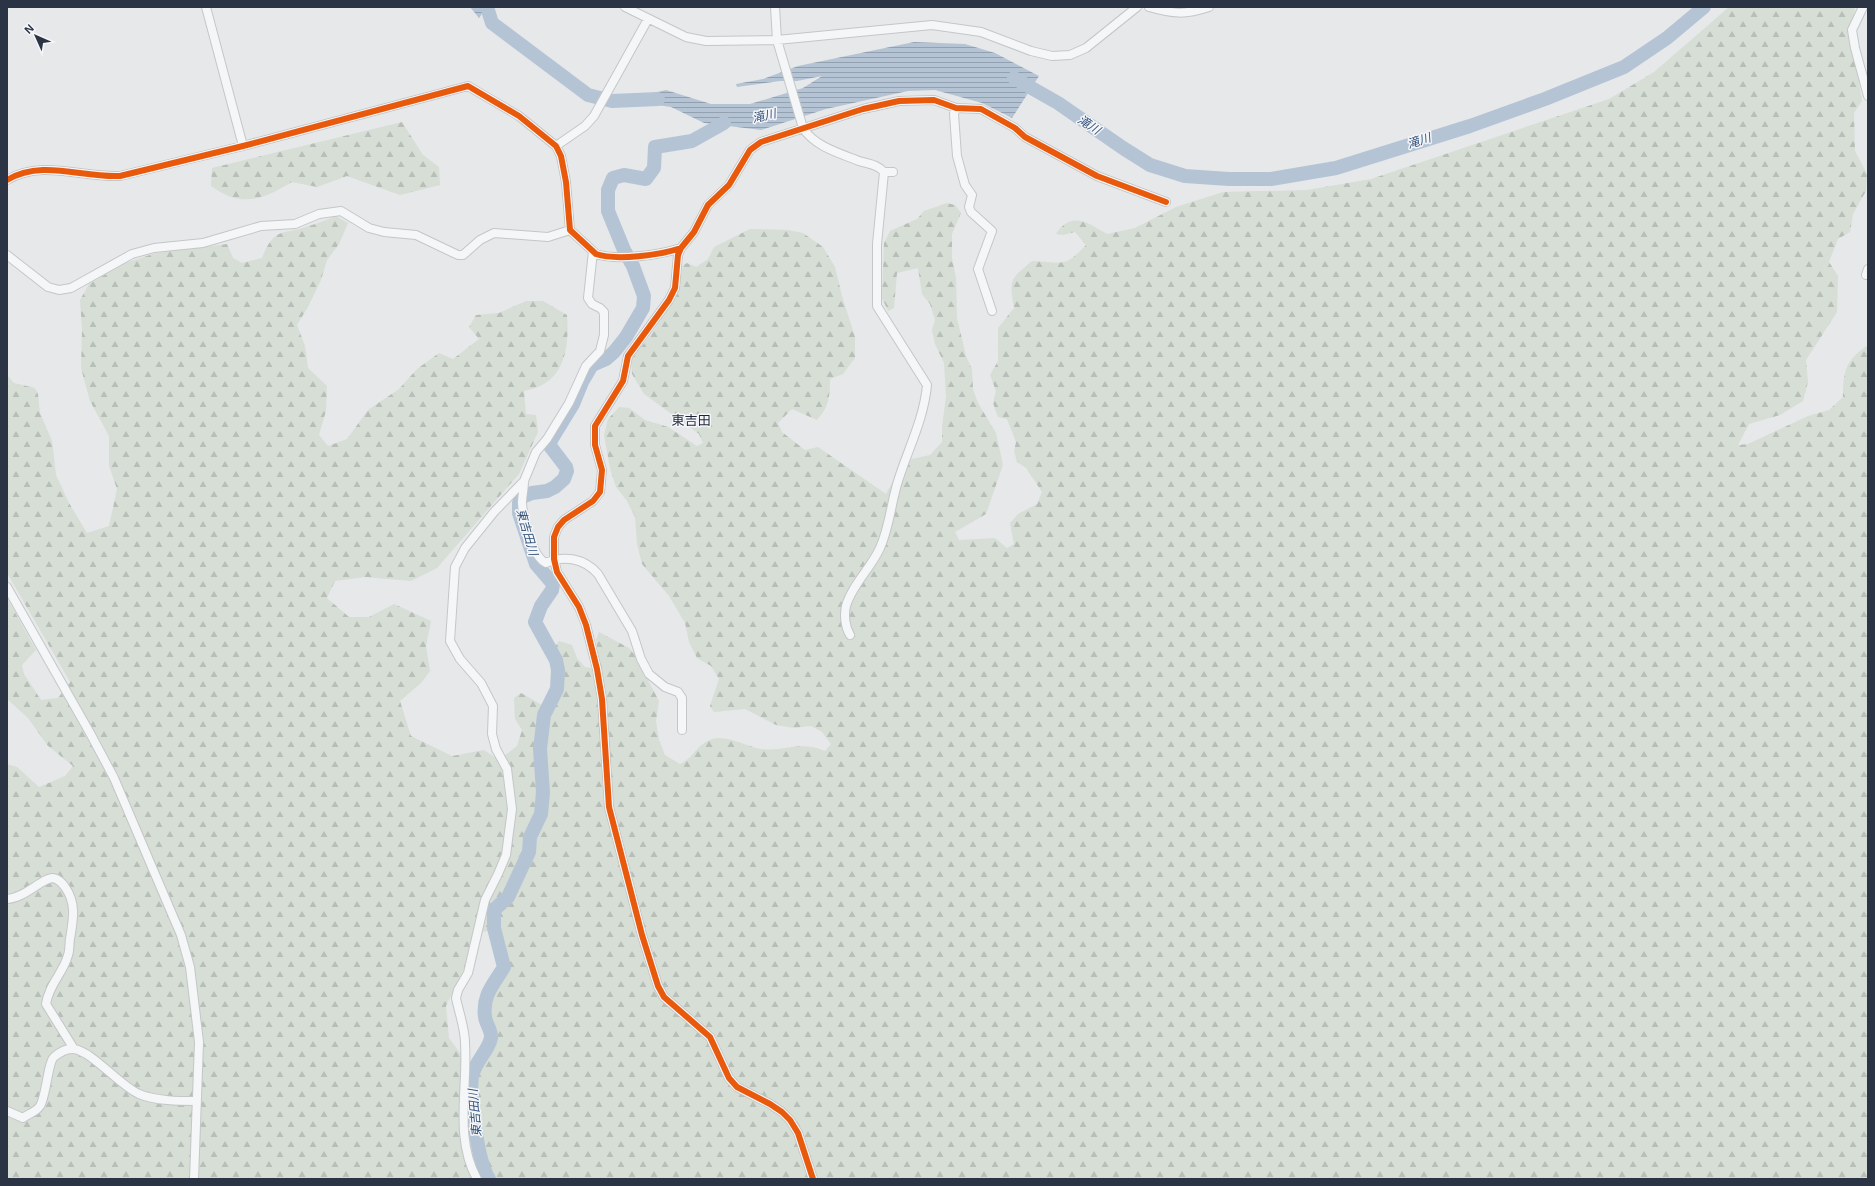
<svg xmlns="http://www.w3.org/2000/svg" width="1875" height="1186" font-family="Helvetica,'Noto Sans JP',sans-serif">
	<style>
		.forest { fill: url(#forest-firs); fill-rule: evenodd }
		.water { fill: url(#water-rules) }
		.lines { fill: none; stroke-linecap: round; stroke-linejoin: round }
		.river { stroke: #b4c4d5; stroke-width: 14 }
		.street-casing { stroke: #c4c6c8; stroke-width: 10 }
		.street { stroke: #f5f6f7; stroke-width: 8 }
		.cycleway-casing { stroke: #f4f6f9; stroke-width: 8 }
		.cycleway { stroke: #e8590c; stroke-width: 6 }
		.labels { text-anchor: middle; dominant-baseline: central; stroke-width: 3; stroke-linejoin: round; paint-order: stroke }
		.water-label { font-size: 12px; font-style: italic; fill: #34527a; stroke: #f4f6f9 }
		.quarter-label { font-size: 13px; fill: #1d2536; stroke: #f4f6f9 }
	</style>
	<defs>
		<pattern id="forest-firs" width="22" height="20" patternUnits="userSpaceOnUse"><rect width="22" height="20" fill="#d6ded6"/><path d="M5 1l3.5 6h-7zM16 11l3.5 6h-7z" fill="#b8bfb9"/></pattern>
		<pattern id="water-rules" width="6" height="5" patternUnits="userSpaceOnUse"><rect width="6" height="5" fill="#b4c4d5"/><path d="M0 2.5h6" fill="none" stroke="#93a0af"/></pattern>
	</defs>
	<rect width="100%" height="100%" fill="#e6e8ea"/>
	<path class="forest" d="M1729,7H1855L1854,15L1848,34L1858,76L1862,101L1854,113L1855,151L1867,174L1866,191L1853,214L1850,232L1838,239L1829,262L1838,276L1837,312L1806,360L1808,382L1803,401L1780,415L1749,424L1738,445L1748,444L1808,416L1829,410L1843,397C1843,370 1846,360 1868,345V1179H7V764L17,767L39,787L65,776L73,766L48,746L28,718L7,699V598L36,650L22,665L24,674L41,700L58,698L70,682L7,573V375L14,383L35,388L38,394L40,413L52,441L56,475L69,503L87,533L109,526L117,489L109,466V436L90,401L81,368L82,329L80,300L89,284L125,263L156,253L227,244L233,258L242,263L262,258C274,228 280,235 306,227C316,224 326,220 336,216L348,223L339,244L327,260L321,280L308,307L297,325L305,346L308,368L327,386L326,411L319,435L328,446L347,439L368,410L399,389L417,369L439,353L453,359L479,339L469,327L476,315L499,313L526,301H543L567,315C569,340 567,372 542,385C537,388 530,389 524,391L526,414L536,415L538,432L519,474L437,568L411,581L365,577L335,581L327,598L349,617H369L394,604L431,621L426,646L430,671L421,683L400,701L411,736L452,756L484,750L499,760L517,746L522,730L515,719L514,698L521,693L549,709C566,692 562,670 554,648L559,641L572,645L577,658L585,667L592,668L599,660L596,640L599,632L629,648L634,654L659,701L656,721L659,740L665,755L680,764C694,758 695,746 710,740C725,733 746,747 761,749C784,752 801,740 825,751L831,744L822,732L811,726L794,728L776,725L745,709L714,712L710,706L719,679L711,666L697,658L689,642L685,623L669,596L642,564L637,544L635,517L627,501L616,487L610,468L604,435L608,419L619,407L629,408L645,420L668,427L697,446L703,443L699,434L644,394L632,374L631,360L653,332L676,297L683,265L687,263L696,267L708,259L714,247L750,229L788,230L803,233L823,247L835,267L842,296L855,337V358L843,374L830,379C830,396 829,407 817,420L792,409L778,423L782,432L805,450L818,447L886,494L896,476L912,459L930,455L942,442V427L946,396L944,363L935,344L932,330L935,320L930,304L922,294L918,268L897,273L894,308L888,311L882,298L884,243L890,231L917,219L924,211L947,203L955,205L961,213L952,234V258L956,278L957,318L966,356L972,369L973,389L978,403L996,433L1003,465L986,514L955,532L959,540L995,538L1007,548L1014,544L1010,523L1018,514L1037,504L1042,492L1026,468L1017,462L1014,451L1016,442L1007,419L998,417L993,403L996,391L990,375L998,361V328L1014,308C1009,278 1010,280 1032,261C1062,262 1064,269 1086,245L1075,232L1063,235L1056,234C1071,210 1088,223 1107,234L1135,228L1176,207L1223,192L1307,190L1371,179L1609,99L1654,72ZM492,930L504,949L507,970L496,988L489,1008L495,1034L480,1067L469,1065L449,1038L446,1006L471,954L477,933Z
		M402,122L423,155L439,167L440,185L400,195L347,176L317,187L292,182C262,200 241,208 211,186L212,168Z"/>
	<path class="water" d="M470,7H487L479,18Z
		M914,42L965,44L995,53L1039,76L1012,118L982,103L935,90L908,91L826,109L761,130L704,123L671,107L657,105L638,106L640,96L666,90L711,104H750L803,88L822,76L797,81H780L737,87L736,84L763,79L798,66Z"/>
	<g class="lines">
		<path class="river" d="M487,7L492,23L588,95L612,101L658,99
			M1014,78L1058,103L1123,148L1150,165L1185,176L1229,179H1271L1336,168L1470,126L1545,99L1624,67L1667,38L1704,7
			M489,1179C478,1163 469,1096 472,1077C474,1062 488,1052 491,1038C492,1031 486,1024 485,1017C482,995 494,984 504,967L494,928V910L508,897L529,852L530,837L541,814L543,792L540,749L544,715L557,689L558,670L556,660L535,622L541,606L552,590L553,584L536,564L519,513V503L522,497L532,493L547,491L555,487L564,479L567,471L566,467L550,446L551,440L573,404L582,382L592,365L606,359L614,352L626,337L643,308L644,296L633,266L624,250L608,211V190L613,178L624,175L646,179L654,168L655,147L692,141L724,123"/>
		<defs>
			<path id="street" d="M206,7L243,146
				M625,7L686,37L706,41L777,40L932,25L981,32L1031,51L1052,56L1070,55L1086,48L1137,7
				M775,7L777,40L803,128C814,146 839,153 859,161C868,164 877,164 884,172L877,244V306L927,385C924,418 909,447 899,478C891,501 890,526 880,548C871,568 852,585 846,606C844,615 845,627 850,635
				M1149,7C1173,14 1185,15 1209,7
				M1863,7L1852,30L1855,48L1868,96
				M956,108L954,114L957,156L965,185L972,195L969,207L971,212L992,231L978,269L992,311
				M556,146L585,126L594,116L648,19
				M884,172H893
				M7,180C43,159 81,178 120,176L243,146L468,86L519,116L556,146L561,156L566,182L570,230L596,254C617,261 660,255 681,248L694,232L708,205L729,185L750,150L761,142L863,109L899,101L934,100L956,108L981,109L1015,128L1025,137L1097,176L1166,202
				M681,248L678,255L675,288L669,300L628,356L623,381L595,426V445L602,470L600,492L593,501L564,520L558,527L554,537V559L557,572L579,607L586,625L597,669L602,699L609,807L642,935L658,986L664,997L710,1037L729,1078L737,1087L770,1104L782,1112L790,1120L798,1133L813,1179
				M7,255L48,287L59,290L71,288L132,254L154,248L203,243L261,226L295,224L319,214L341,211L369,228L384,232L416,235L458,255H463L480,240L494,233L548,237L570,230
				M1866,275L1868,269
				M524,481C524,489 522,496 522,503C523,517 532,557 546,563C564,555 584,558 598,574L632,631L641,659L649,674L665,687L678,692L682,698V730
				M7,587L90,733L114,778L181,935L190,967L199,1042L194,1179
				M7,899C25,898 42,878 53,878C59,879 62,883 65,887C77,904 73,920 70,939C69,944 70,950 68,955C64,972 49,984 46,1004L74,1049
				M7,1111L23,1118C29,1113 35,1113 40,1106C46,1097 48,1062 54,1057C60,1052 66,1048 74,1049C93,1052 119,1085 139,1094C155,1101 180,1101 197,1101
				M477,1179C454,1138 468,1088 465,1043C465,1028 459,1013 456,998L458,990L468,973L485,900L498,874L506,855L512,809L507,769L496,749L492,734L493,706L481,683L460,659L450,641L455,567L465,548L494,512L524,481L536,452L547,439L569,403L586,366L600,351L604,335V312L600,308L592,304L588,298L593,251"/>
		</defs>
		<use href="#street" class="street-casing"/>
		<use href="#street" class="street"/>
		<defs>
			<path id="cycleway" d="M7,180C43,159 81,178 120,176L243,146L468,86L519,116L556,146L561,156L566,182L570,230L596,254C617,261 660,255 681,248L694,232L708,205L729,185L750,150L761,142L863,109L899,101L934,100L956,108L981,109L1015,128L1025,137L1097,176L1166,202
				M681,248L678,255L675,288L669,300L628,356L623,381L595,426V445L602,470L600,492L593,501L564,520L558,527L554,537V559L557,572L579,607L586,625L597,669L602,699L609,807L642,935L658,986L664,997L710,1037L729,1078L737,1087L770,1104L782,1112L790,1120L798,1133L813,1179"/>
		</defs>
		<use href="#cycleway" class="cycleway-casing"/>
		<use href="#cycleway" class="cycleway"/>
	</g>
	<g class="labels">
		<g class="water-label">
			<text transform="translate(764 116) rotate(-13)">滝川</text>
			<text transform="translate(1089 125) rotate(33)">滝川</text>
			<text transform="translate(1419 141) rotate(-18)">滝川</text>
			<text transform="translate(527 532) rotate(74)">東吉田川</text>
			<text transform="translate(475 1113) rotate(-95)">東吉田川</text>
		</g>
		<g class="quarter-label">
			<text x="691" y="420">東吉田</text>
		</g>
	</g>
	<rect width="1875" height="1186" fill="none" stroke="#2b3445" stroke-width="16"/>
	<g transform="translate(36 36) rotate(315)" stroke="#f4f6f9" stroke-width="3" paint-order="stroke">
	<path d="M0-3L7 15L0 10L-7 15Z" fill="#2b3445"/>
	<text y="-6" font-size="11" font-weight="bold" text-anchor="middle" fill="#2b3445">N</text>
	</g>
</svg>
